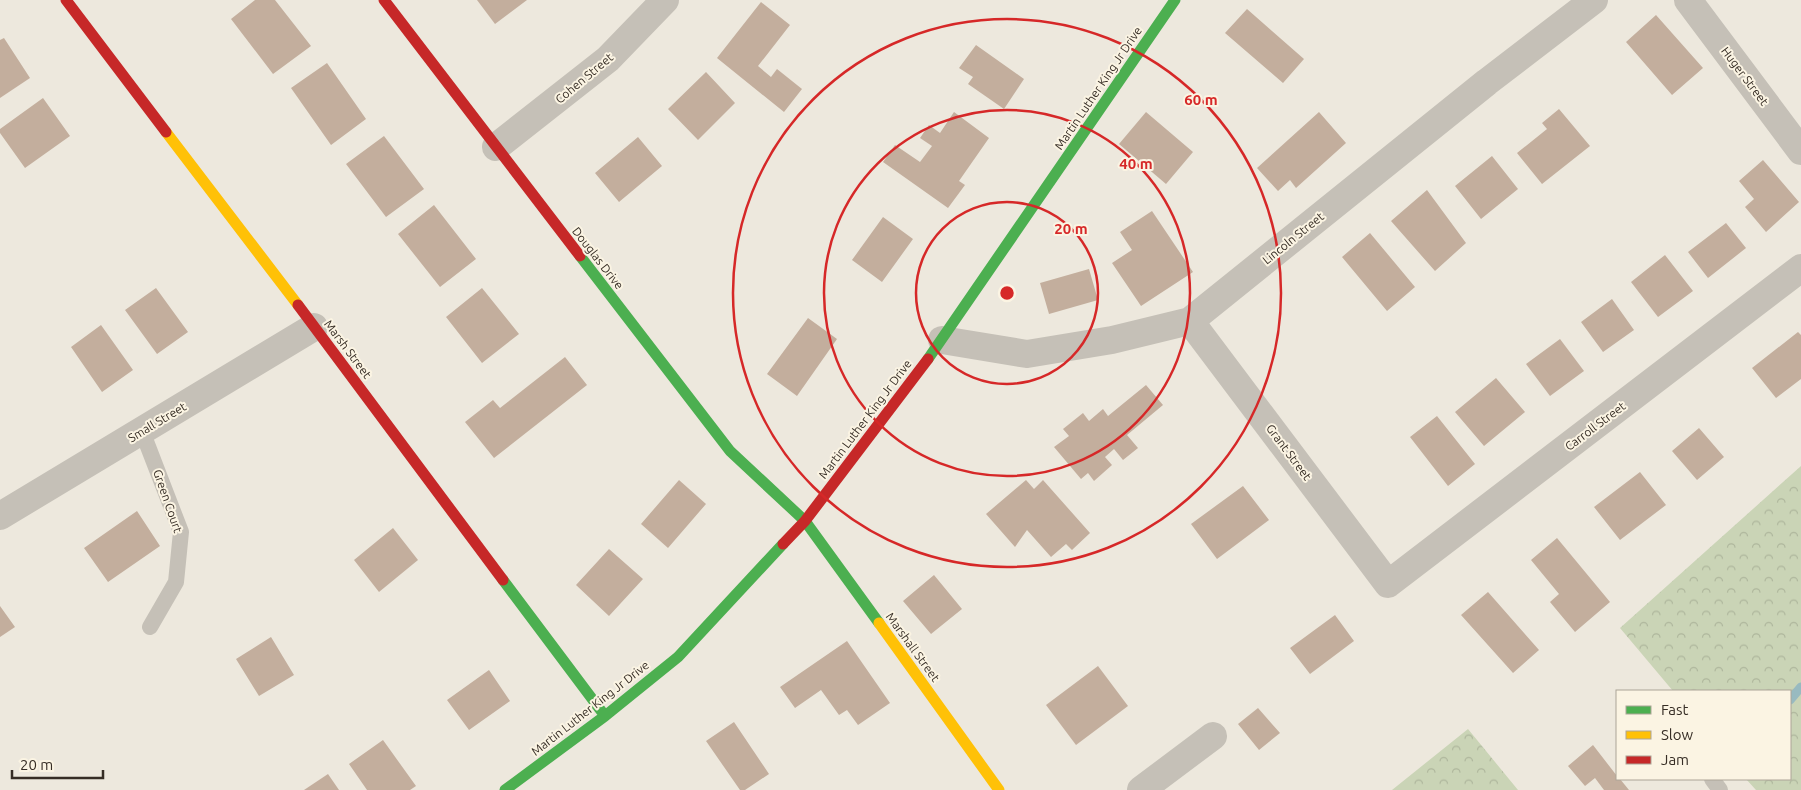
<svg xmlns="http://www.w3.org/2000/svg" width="1801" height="790" font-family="Ubuntu,sans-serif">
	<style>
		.forest { fill: url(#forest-crowns) }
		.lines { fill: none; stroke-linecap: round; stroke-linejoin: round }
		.stream { stroke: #98bac0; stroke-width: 9 }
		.building { fill: #c3ae9d }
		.lane { stroke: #c5c0b7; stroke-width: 16 }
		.street { stroke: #c5c0b7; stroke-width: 28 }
		.fast { stroke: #4caf50; stroke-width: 11 }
		.slow { stroke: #ffc107; stroke-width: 11 }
		.jam { stroke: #c62828; stroke-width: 11 }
		.ring { fill: none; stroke: #d62828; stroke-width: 2.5 }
		.labels { text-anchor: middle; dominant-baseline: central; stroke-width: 4; stroke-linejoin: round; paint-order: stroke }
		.street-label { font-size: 12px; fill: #362d25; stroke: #fbf4e3 }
		.centre { fill: #d62828; stroke: #fbf4e3; stroke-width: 2.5 }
		.ring-label { font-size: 15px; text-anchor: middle; font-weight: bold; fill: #d62828; stroke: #fbf4e3; stroke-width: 4; stroke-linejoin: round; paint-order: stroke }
	</style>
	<defs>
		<pattern id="forest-crowns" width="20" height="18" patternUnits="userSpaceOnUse" patternTransform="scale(1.25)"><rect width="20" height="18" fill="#cad4b6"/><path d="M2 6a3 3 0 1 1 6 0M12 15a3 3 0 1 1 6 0" fill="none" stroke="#aeb69c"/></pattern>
	</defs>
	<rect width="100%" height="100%" fill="#ede8dd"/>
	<path class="forest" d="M1801,466V790H1756L1746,779H1790V691H1673L1620,628Z
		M1468,729L1518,790H1392Z"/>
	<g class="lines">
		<path class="stream" d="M1790,700L1801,687"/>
	</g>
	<path class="building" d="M255,0H275L311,46L273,74L231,19Z
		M477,0H527L495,24Z
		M761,2L790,25L758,66L771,77L777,69L802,89L784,112L717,58Z
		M1247,9L1304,59L1283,83L1225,33Z
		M1656,15L1703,68L1672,95L1626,42Z
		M4,38L30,78L0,98V40Z
		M976,45L1024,79L1004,109L968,84L973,77L959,68Z
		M327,63L366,119L331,145L291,88Z
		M706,72L735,103L698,140L668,109Z
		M43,98L70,136L25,168L0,133V129Z
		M1559,109L1590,146L1542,184L1517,153L1547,129L1542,123Z
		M954,112L989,138L959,181L965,185L948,208L883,162L895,145L920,162L932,146L920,138L929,125L940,133Z
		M1146,112L1193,152L1166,184L1119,144Z
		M1319,112L1346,143L1296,188L1290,180L1278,191L1257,168Z
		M384,136L424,189L386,217L346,164Z
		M638,137L662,166L619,202L595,173Z
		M1492,156L1518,189L1481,219L1455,186Z
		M1763,160L1799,202L1766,232L1745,207L1754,199L1739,181Z
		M1427,190L1466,243L1435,271L1391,221Z
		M434,205L476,259L440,287L398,234Z
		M1152,211L1193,272L1141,306L1112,263L1132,250L1120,232Z
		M883,217L913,239L882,282L852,260Z
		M1726,223L1746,248L1708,278L1688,252Z
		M1370,233L1415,287L1387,311L1342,257Z
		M1665,255L1693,291L1658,317L1631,282Z
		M1089,269L1098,300L1049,314L1040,283Z
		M156,288L188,332L157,354L125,310Z
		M482,288L519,334L482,363L446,317Z
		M1612,299L1634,330L1603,352L1581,322Z
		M808,318L837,339L797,396L767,374Z
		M101,325L133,370L102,392L71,347Z
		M1798,332L1801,335V379L1776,398L1752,368Z
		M1560,339L1584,371L1550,396L1526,364Z
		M565,357L587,385L494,458L465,422L493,400L500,408Z
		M1496,378L1525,412L1484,446L1455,412Z
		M1146,385L1163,405L1127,435L1138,448L1123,460L1114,449L1105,457L1112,465L1094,481L1088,473L1081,479L1054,447L1069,436L1063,429L1083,413L1089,421L1103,409L1108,416Z
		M1437,416L1475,464L1448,486L1410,437Z
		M1699,428L1724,457L1697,480L1672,451Z
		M1640,472L1666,505L1620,540L1594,507Z
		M679,480L706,504L668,548L641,524Z
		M1026,480L1034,489L1043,480L1090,533L1072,550L1066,544L1051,557L1027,530L1015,547L986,514Z
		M1243,486L1269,520L1217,559L1191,524Z
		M137,511L160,546L108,582L84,548Z
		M393,528L418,560L379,592L354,560Z
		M1557,538L1610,602L1575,632L1550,602L1559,594L1531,560Z
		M609,549L643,579L609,616L576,585Z
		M934,575L962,609L931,634L903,601Z
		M1488,592L1539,650L1513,673L1461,615Z
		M0,606L15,627L0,637Z
		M1335,615L1354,641L1310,674L1290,648Z
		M271,637L294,675L259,696L236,659Z
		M847,641L890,703L858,725L847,710L839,715L821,690L795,708L780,687Z
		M1098,666L1128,706L1076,745L1046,705Z
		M489,670L510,701L469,730L447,700Z
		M1258,708L1280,733L1259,750L1238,724Z
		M734,722L769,774L745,790H740L706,741Z
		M383,740L416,786L410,790H367L349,764Z
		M1593,745L1617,776V779H1620L1629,790H1604L1595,778L1585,786L1568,766Z
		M328,774L339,790H304Z"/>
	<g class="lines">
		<path class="lane" d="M142,431L181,532L176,582L150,627
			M1712,779L1720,790"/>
		<path class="street" d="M1688,0L1801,151
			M496,147L608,59L665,0
			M1190,321L1388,584L1801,268
			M942,340L1027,354L1112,340L1190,321L1487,82L1594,0
			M0,516L314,327
			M1141,790L1213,736"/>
		<path class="fast" d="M580,256L730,451L805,521L879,623
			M928,359L1175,0
			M503,580L605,716
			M505,790L605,716L678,657L783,544"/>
		<path class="slow" d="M166,132L298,305
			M879,623L999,790"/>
		<path class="jam" d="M66,0L166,132
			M384,0L580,256
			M298,305L503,580
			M783,544L805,521L928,359"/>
	</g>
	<g class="ring">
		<circle cx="1007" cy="293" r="91"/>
		<circle cx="1007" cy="293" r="183"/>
		<circle cx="1007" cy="293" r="274"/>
	</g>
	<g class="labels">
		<g class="street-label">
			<text transform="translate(1745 76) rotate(53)">Huger Street</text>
			<text transform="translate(584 78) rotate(-40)">Cohen Street</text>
			<text transform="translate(1098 88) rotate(-56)">Martin Luther King Jr Drive</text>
			<text transform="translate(1293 238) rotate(-39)">Lincoln Street</text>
			<text transform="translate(598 258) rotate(52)">Douglas Drive</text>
			<text transform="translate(348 349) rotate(53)">Marsh Street</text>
			<text transform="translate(865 419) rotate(-53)">Martin Luther King Jr Drive</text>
			<text transform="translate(157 422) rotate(-31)">Small Street</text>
			<text transform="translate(1595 426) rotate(-37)">Carroll Street</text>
			<text transform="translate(1289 452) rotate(53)">Grant Street</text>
			<text transform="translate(168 501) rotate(71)">Green Court</text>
			<text transform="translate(913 647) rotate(54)">Marshall Street</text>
			<text transform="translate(590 708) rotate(-38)">Martin Luther King Jr Drive</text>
		</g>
	</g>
	<circle cx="1007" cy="293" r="8" class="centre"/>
	<g class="ring-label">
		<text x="1201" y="105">60 m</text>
		<text x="1136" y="169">40 m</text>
		<text x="1071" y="234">20 m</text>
	</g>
	<rect x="1616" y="690" width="175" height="90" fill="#fbf4e3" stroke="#aca497"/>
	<rect x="1626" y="706" width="25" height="8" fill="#4caf50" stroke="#aca497"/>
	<text x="1661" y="715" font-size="15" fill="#362d25">Fast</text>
	<rect x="1626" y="731" width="25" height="8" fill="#ffc107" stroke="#aca497"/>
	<text x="1661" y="740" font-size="15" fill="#362d25">Slow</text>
	<rect x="1626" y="756" width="25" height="8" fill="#c62828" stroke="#aca497"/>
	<text x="1661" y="765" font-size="15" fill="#362d25">Jam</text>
	<path d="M12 770v8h91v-8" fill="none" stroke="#362d25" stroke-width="2.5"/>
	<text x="20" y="770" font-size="15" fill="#362d25" stroke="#fbf4e3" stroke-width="4" paint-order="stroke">20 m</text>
</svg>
